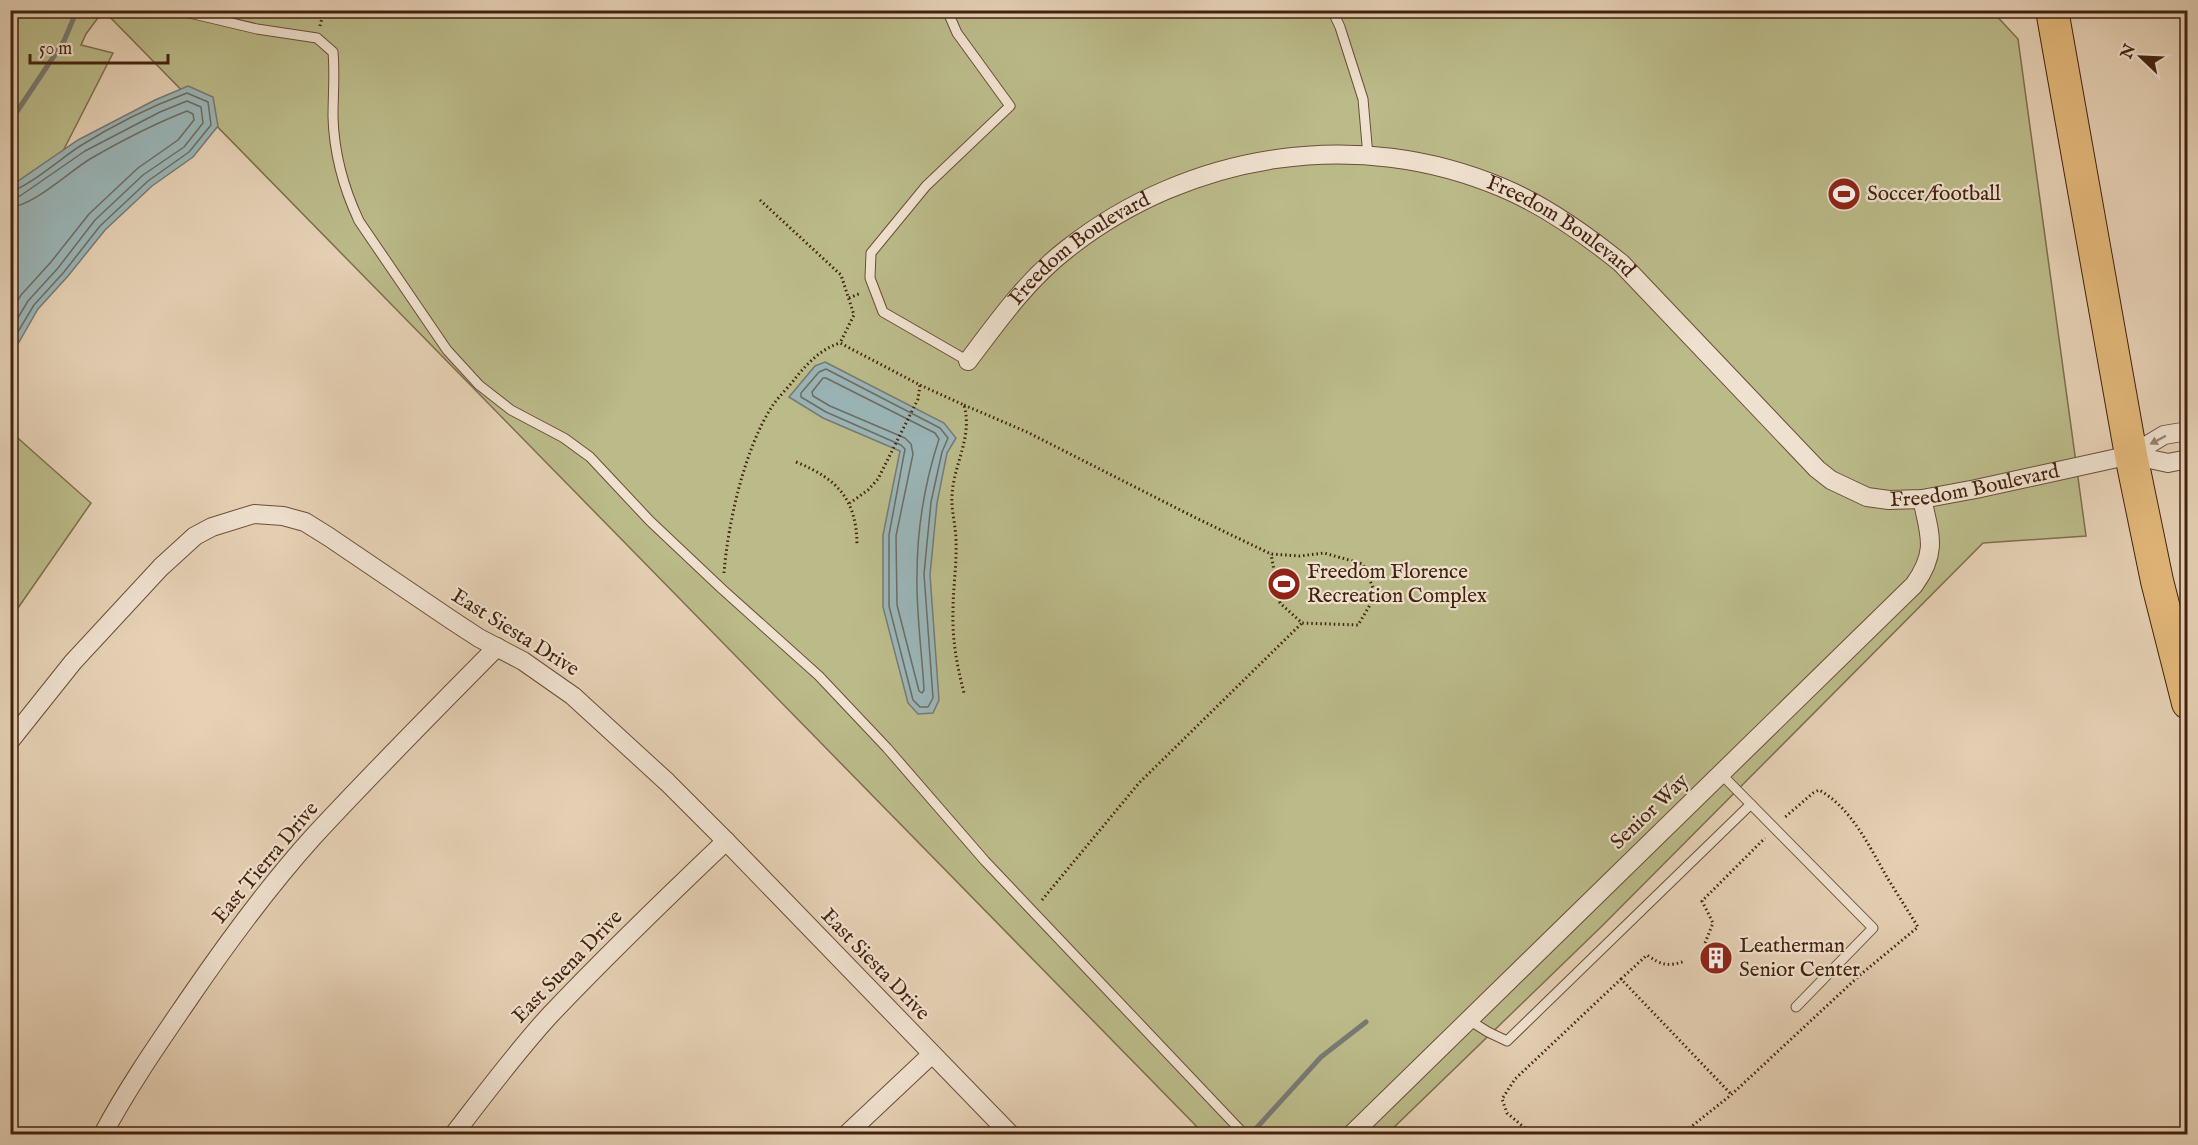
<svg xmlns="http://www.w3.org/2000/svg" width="2198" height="1145" font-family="'IM FELL English',serif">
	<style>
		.green { fill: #bbba89; stroke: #7f6e4c; stroke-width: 1.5 }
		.water { fill: #9ab5b7; stroke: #777a73; stroke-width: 1.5 }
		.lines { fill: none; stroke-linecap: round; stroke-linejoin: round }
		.shore { stroke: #6e6c62; stroke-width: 1.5 }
		.stream { stroke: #777a73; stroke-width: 5 }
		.service-casing { stroke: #6c4e38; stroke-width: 11 }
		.minor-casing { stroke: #6c4e38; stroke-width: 20 }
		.trunk-casing { stroke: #43220e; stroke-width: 34 }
		.path { stroke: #43220e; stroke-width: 3; stroke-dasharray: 1.5 3; stroke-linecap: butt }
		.service { stroke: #efe1cf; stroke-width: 9 }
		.minor { stroke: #efe1cf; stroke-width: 18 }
		.trunk { stroke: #e3b87a; stroke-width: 32 }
		.oneway { fill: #99826e }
		.labels { text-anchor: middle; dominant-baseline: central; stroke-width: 4.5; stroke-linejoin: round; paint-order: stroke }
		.poi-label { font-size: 21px; fill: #43220e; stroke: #efe1cf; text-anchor: start }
		.street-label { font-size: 21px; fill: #43220e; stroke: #efe1cf }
	</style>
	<rect width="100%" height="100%" fill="#e6d1b5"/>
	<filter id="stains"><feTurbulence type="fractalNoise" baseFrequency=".00333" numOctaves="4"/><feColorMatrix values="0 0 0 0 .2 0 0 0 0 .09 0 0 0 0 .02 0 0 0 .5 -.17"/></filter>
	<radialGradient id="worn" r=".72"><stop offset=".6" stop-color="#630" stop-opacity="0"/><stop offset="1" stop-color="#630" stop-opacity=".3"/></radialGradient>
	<path class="green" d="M11,11H103L86,34L81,45L113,53L11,253Z
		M104,11H1992L2018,39L2086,536L1983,543L1601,927L1387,1134H1204Z
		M11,432L91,503L11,618Z"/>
	<path class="water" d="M188,86L213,97L218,126L193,157L152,186L105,230L68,276L38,309L11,356V186L78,140L155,100Z
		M825,362L944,423L956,438L947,453L937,503L930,575L939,700L933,713L918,714L908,703L883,607V535L900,451L823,418L789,397L815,366Z"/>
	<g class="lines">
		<path class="shore" d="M10,191C26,189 64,156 80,146C112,126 152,106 187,93L208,102L211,125L189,152L148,181L100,226L64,272L34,305L10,345
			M10,198L20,196L85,151L160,112L187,101L201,107L203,123L184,147L143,175L95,220L58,268L28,301L10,331
			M10,207C32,207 70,171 90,159C121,141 154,124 187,111L193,114L194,120L178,140L138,168L89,214L51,262L21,295L10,313
			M826,369L940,428L948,438L942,452L931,502L924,574L933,698L928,707H920L913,700L889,606V535L905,449L901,445L826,412L801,397V393L819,372Z
			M823,378H826L935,433L939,439C925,482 917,530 917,575C916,613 922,652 924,690L922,693L919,691L897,605L896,536L913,454L911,444L905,438L830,406L813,396L812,392Z"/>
		<path class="stream" d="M10,122L64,41L77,10
			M1251,1134L1321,1057L1366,1022"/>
		<defs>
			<path id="service" d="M177,10L257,29L317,38L333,52C335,74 333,95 333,117C334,153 344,189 359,221L447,350L479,385L511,410L564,438L590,457L650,521L722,589L819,676L887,748L985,861L1244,1134
				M947,10L957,33L1010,106L926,186L871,253L870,278L883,312L968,361
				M1332,10L1340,27L1363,99L1368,156
				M1721,774L1873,928L1796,1007
				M1469,1020L1488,1032L1507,1041L1751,804"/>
			<g id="minor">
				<path id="s1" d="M968,361C998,321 1027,280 1067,249C1190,152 1358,126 1503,188C1546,206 1585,234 1621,263L1817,469L1831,480L1867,497L1889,500L1922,499L1976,489L2131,455L2164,435L2188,431"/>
				<path d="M2131,455L2168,463L2188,459"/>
				<path d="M10,741L73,662L161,567L195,536L212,527L254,514L283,516L305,522L329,537L450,619L479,638L523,661L573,696L667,782L726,841L1010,1134"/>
				<path d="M103,1134C128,1087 158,1044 188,1000C227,943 267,888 313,837C373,772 435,710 497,647"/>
				<path d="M454,1134C485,1094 516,1052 551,1014C607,955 666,898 726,841"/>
				<path d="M847,1134L932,1054"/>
				<path d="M1352,1134L1914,585C1938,552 1930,535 1922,499"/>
			</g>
			<path id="trunk" d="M2052,10L2131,455L2157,581L2188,703"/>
		</defs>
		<use href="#service" class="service-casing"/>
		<use href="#minor" class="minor-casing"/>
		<use href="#trunk" class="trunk-casing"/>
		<path class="path" d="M320,26L324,10
			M760,200L841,275L854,315L840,343L920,385L918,399L878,479L868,490L850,503
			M849,298L861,293
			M920,385L964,405C973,437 954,463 952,495C951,511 956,526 956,541C957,564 953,587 953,611C952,639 957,666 964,693
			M964,405L1027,432L1196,518L1271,554L1300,556L1324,553L1363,564L1376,595L1358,625L1302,623L1280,603L1271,554
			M796,462C838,479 857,500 857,546
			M724,573C728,522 745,447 773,405C780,395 790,386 797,376C810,361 821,349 840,343
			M1042,900L1139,783L1302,623
			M1705,943L1713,923L1702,901L1765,838
			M1621,979L1647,955C1661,965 1668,967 1685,961
			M1532,1134L1507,1113L1502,1099L1515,1079L1621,979L1731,1094
			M1682,1134L1731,1095L1860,975L1918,927C1908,911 1898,895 1888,879C1870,848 1852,808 1819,790L1813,793L1784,818"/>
		<use href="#service" class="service"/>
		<use href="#minor" class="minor"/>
		<use href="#trunk" class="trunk"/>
	</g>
	<defs><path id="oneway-solid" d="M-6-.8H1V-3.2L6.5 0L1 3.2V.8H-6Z" transform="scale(1.5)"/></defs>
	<use class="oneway" href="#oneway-solid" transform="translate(2158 440) rotate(152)"/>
	<defs>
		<symbol id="stadium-disc" viewBox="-11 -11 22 22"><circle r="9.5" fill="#8f2418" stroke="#efe1cf"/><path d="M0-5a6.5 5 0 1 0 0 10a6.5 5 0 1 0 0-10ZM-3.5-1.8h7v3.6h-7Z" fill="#fff"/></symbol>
		<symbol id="building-disc" viewBox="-11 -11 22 22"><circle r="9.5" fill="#8f2418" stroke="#efe1cf"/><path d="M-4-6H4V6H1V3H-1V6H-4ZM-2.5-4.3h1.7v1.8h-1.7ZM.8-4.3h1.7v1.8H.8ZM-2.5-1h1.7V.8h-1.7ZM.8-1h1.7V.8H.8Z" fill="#fff"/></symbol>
	</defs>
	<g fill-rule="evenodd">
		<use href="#stadium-disc" x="1825" y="175" width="38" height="38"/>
		<use href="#stadium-disc" x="1265" y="565" width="38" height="38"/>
		<use href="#building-disc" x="1697" y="939" width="38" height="38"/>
	</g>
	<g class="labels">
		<g class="poi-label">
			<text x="1867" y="194">Soccer/football</text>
			<text x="1307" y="572">Freedom Florence<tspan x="1307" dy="24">Recreation Complex</tspan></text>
			<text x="1739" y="946">Leatherman<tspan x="1739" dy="24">Senior Center</tspan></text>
		</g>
		<g class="street-label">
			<text stroke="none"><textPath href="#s1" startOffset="681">Freedom Boulevard</textPath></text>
			<text stroke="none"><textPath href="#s1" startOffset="160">Freedom Boulevard</textPath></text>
			<text stroke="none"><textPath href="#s1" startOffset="1203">Freedom Boulevard</textPath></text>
			<text transform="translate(515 633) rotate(32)">East Siesta Drive</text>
			<text transform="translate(1650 812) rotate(-44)">Senior Way</text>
			<text transform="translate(266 863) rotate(-50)">East Tierra Drive</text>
			<text transform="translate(875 965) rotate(46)">East Siesta Drive</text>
			<text transform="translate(568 967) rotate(-46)">East Suena Drive</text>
		</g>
	</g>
	<rect width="2198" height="1145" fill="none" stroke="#e6d1b5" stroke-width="36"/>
	<rect x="12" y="12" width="2174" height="1121" fill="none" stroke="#43220e" stroke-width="3"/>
	<rect x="18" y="18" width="2162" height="1109" fill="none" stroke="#43220e" stroke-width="1.5"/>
	<g transform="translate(2141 57) rotate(293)" stroke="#efe1cf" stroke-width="4.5" paint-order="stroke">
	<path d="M0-4.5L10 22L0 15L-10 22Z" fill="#43220e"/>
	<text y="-9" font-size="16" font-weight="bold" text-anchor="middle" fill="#43220e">N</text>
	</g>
	<path d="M30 54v9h138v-9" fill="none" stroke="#43220e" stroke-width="3"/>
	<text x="39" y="54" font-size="18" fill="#43220e" stroke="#efe1cf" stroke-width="4.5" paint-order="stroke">50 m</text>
	<rect width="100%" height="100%" filter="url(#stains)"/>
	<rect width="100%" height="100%" fill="url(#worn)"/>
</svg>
